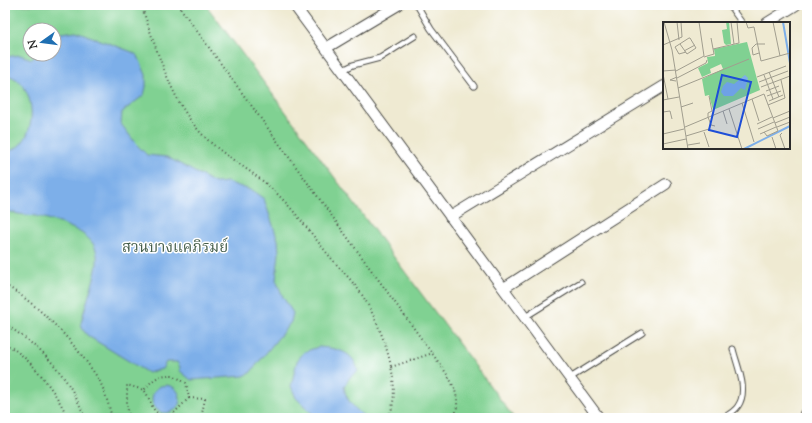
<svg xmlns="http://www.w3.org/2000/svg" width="812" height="423" font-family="'Sorts Mill Goudy','Noto Serif Thai',serif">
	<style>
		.green { fill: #80d192; stroke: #567e5e; fill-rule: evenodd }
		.water { fill: #7dafe9; stroke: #546d8a }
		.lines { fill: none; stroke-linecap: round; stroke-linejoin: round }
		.lane-casing { stroke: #484844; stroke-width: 7 }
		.street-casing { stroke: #484844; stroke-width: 12 }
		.path { stroke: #484844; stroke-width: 2; stroke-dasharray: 1 3; stroke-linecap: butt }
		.lane { stroke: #fff; stroke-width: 5 }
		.street { stroke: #fff; stroke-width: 10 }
		.labels { text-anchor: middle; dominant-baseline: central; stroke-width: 3; stroke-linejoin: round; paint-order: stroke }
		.park-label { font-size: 15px; fill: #445d4a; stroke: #fff }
		.inset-river { fill: none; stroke: #7dafe9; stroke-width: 2 }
		.inset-road { fill: none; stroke: #a19e8f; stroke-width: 1 }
		.view { fill: #1d4ed8; fill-opacity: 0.15; stroke: #1d4ed8; stroke-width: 2 }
		.inset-edge { fill: none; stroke: #2b2b2b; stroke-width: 2 }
	</style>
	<rect width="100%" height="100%" fill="#fff"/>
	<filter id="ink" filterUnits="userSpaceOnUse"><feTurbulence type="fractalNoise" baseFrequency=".025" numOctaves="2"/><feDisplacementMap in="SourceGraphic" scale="8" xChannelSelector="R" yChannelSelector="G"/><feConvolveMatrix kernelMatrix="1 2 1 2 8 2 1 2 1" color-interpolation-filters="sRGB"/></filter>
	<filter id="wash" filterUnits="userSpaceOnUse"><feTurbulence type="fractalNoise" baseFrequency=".012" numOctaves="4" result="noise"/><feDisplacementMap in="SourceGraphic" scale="16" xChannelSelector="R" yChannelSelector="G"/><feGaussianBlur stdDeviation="0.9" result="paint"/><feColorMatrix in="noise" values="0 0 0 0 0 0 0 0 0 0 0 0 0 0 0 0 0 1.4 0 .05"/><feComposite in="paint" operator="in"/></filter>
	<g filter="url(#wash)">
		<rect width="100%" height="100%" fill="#efead2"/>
		<path class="green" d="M5,5H206L514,418H5ZM30,30H54V54H30Z"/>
		<path class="water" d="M76,31L132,52L138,56L146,75V87L144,95L122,112L121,124L137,145L147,155L167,157L215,183L227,182L253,191L264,199L278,240L279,253L276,280L283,297L293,313L291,322L250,373L244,376L191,380L180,371V367L177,362H166L162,369L148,373L88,336L83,330L81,323C97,259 121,240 41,217C29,214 15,216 5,209V152C41,147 39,79 5,75V57L20,55L32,59L38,54H54V34Z
			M318,347C336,348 354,351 358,371L350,377L344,387C346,402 356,409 366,418L316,417L296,398L291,386L297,361L304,352Z
			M152 399a14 14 0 1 1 28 0a14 14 0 1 1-28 0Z"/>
	</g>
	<g filter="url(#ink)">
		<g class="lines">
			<defs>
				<path id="lane" d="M417,5L431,29L474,86
					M729,5L742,23
					M343,70L353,65L380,58L415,36
					M525,317L581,282
					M570,378L642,333
					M723,418C728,415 735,411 738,406C749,390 737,366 733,349"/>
				<path id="street" d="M294,5L599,418
					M767,23L796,5
					M326,48L398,5
					M450,217L664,86
					M504,288L666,184
					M805,414L807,416"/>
			</defs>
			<use href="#lane" class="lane-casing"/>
			<use href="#street" class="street-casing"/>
			<path class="path" d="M141,5C155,44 169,94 195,126C216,153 247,166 272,189C294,209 312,235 331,258C342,271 355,283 364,298C381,326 405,387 388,418
				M178,5L442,367C453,383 462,398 454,418
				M5,285C41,306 77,345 99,380C105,391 109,406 112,418
				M5,324C44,350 68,374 85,418
				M5,344C31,357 56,392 68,418
				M391,367L433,353
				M189,398L205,399L201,418
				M130,418L127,407V385L144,390C153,379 159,374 173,375L186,383L189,398L171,416C149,416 154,403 144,390
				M152,418L156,413"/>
			<use href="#lane" class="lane"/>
			<use href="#street" class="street"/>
		</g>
	</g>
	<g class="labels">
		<g class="park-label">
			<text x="175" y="248">สวนบางแคภิรมย์</text>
		</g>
	</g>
	<g transform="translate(663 22)">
		<rect width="127" height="127" fill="#efead2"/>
		<path d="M63,0H66L68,22L63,23L61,21L59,8L64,7ZM84,20L97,68L50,88L46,73L42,74L39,57L60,47L58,42L47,47L48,51L39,55L35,46L45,41L44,35L52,34L51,27Z" fill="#80d192"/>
		<path d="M82,53L85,56L82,68L78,66L70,74H61L58,70L60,64L64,60L71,62Z" fill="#7dafe9"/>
		<path class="inset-river" d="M120,0L127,41M81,127L127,104"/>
		<path class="inset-road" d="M1,0L9,28L25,127M14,0L16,18M68,0L71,22M83,0L85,6L91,5L98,39L127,31M110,0L117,34M17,22L24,32L33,26L27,16H26L12,25L16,32L23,30M0,23L19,15L18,0M50,27L76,21L74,0M21,29L32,23M96,31L90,33L89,26L93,22H102M41,35L51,32L48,16M0,49L13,48M13,49L41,34L36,0M106,50L116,75M0,52L5,77M101,53L110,77M94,55L123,44M14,56L43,41L44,38M13,59L7,58L14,55M96,60L125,49M98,65L127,54M15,66L86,37M103,69L116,64M104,74L118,69M89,77L96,99M0,78L16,75M106,79L120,73M79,81L91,120M105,83L122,76L118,58M18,85L30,81M66,87L79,127M60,89L64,102M0,90L7,89L9,97M45,95V91L49,89L46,74M45,95L48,103L52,104M110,96L127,89M112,101L127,95M94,102L109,95M22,105L101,72L115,109L104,114L101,110M114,105L127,100M95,107L111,100M41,110L46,125M119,111L117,113L122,127M0,112L21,107M97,112L113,105M23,114L46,107M109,115L113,127M0,122L23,117M25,123L37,121"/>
		<path class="view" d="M59,53L88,60L74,115L46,108Z"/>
		<rect width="127" height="127" class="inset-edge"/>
	</g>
	<rect width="812" height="423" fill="none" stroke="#fff" stroke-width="20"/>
	<g transform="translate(42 42) rotate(256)"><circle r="19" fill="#ffffff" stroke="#aaaaaa"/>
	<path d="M0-3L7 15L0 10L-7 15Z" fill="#1f6fb2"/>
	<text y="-6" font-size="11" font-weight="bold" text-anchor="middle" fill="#2b2b2b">N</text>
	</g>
</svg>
